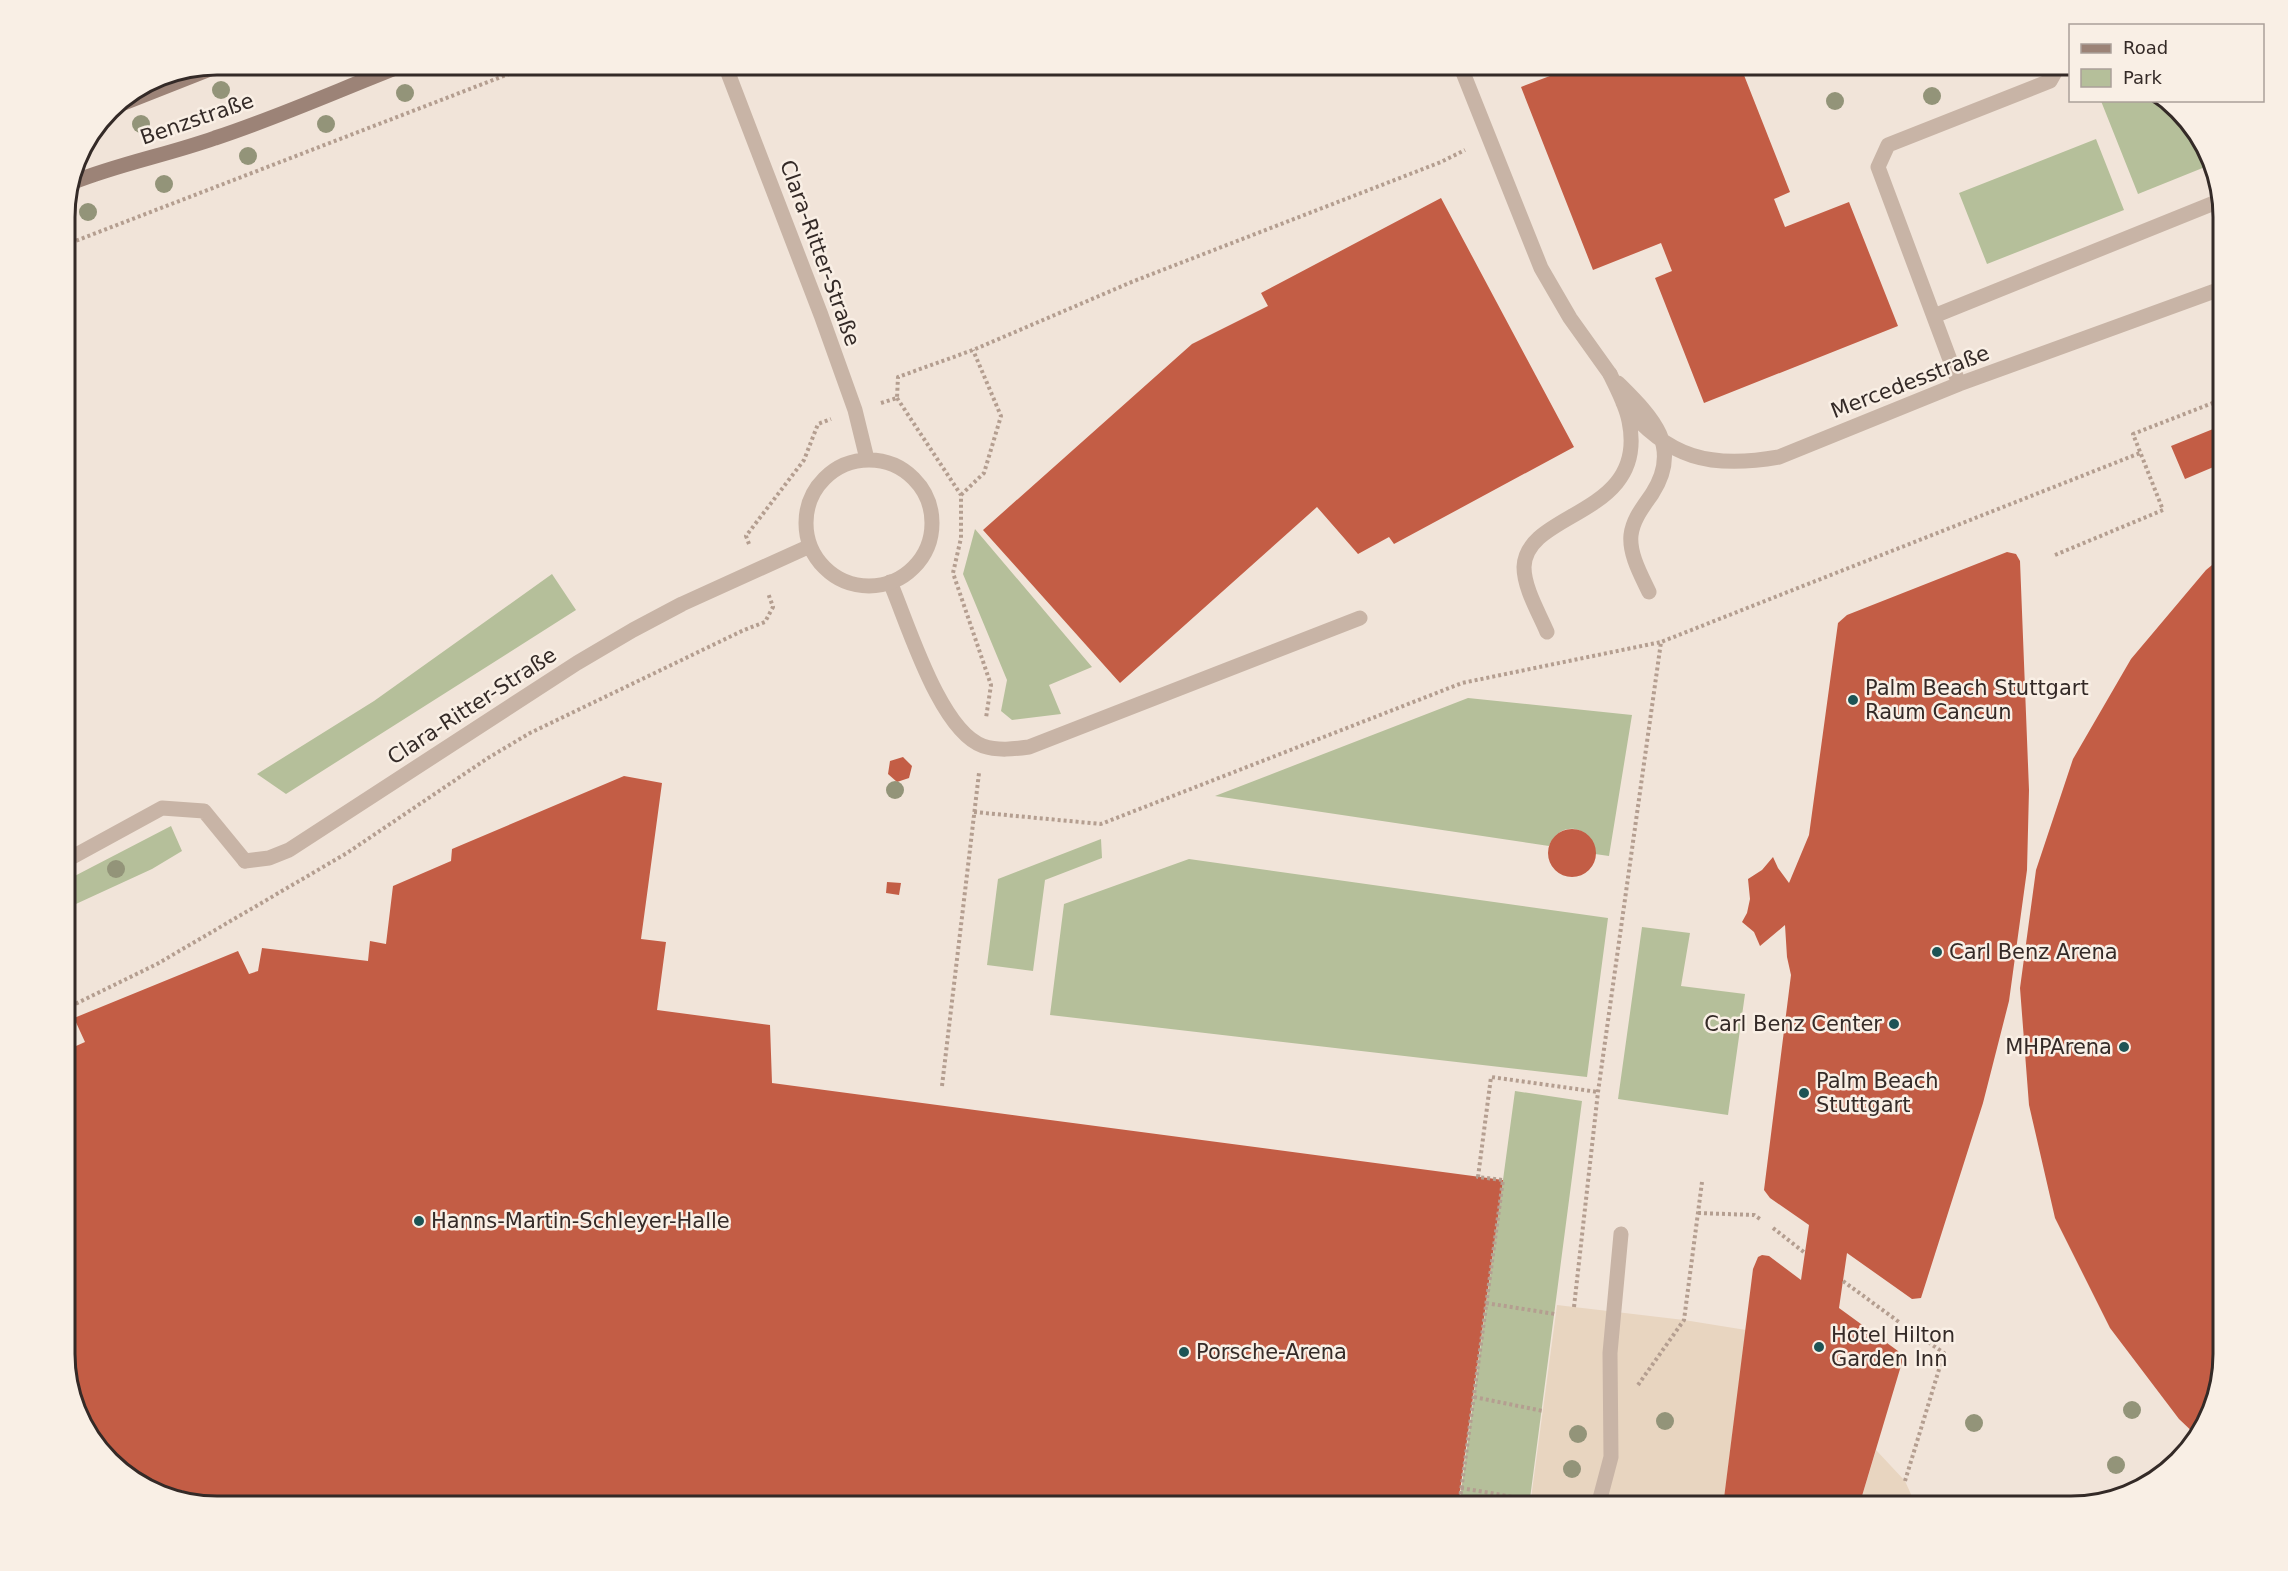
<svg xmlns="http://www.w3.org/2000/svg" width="2288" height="1571" font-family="'DejaVu Sans',sans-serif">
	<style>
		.green { fill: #b5bf9a }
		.plaza { fill: #e8d5c0 }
		.building { fill: #c35d45 }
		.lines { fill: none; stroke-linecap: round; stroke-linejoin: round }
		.path { stroke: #b49e90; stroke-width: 4; stroke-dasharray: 3 3; stroke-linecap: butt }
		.service { stroke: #c8b4a6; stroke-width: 15 }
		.minor { stroke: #c8b4a6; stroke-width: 15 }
		.secondary { stroke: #9c8377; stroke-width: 15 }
		.tree { fill: #939479 }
		.poi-dot { fill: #1d5455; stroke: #f9efe5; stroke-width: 2 }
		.labels { text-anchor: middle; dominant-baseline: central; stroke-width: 5; stroke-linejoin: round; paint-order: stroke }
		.street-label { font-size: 21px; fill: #342a27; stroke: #f9efe5 }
		.poi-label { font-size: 21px; fill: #342a27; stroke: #f9efe5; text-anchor: start }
		.rim { fill: none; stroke: #342a27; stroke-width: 3 }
	</style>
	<rect width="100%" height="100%" fill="#f1e4d9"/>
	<path class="green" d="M2101,101H2165L2203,141L2210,165L2138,194Z
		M2096,139L2124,210L1987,264L1959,193Z
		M975,529L1092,667L1049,685L1061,714L1012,720L1001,711L1007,680L963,574Z
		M552,574L576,610L286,794L257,774L374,701Z
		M1468,698L1632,715L1609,856L1595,854C1592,825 1560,819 1549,846L1215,796Z
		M171,826L182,851L152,869L65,909V881Z
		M1101,839L1102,858L1045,880L1033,971L987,965L998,879Z
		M1189,859L1608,918L1587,1077L1050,1015L1064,904Z
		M1642,927L1690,933L1681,986L1745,994L1728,1115L1618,1099Z
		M1515,1091L1582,1101L1529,1506H1459Z"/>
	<path class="plaza" d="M1557,1305L1684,1320L1746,1330L1723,1506H1530Z
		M1876,1450L1905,1481L1914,1501L1922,1506H1859Z"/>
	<path class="building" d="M1579,65H1740L1790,192L1774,199L1785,227L1849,202L1898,326L1704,403L1655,278L1672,271L1661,243L1593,270L1521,87Z
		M1441,198L1574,447L1394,544L1389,537L1358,554L1317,507L1120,683L983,530L1192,344L1268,306L1261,293Z
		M2223,425V463L2185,479L2171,446Z
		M2007,552L2016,554L2020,561L2029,790L2027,870L2009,1001L1983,1103L1921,1298L1912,1299L1847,1253L1839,1308L1898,1351L1903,1359L1859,1506H1723L1753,1269L1758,1257L1762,1255L1769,1256L1801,1280L1809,1225L1770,1198L1764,1190L1791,975L1787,957L1785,925L1760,946L1754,932L1742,922L1747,913L1750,899L1748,879L1762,870L1773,857L1778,868L1789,883L1809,835L1838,623L1847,615Z
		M2223,556V1354L2198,1437L2179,1419L2110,1328L2055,1218L2029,1105L2020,988L2036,870L2073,759L2131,659L2206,570Z
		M903,757L912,766L909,778L897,782L888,774L890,761Z
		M624,776L662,783L641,939L666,942L657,1010L770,1025L772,1083L1503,1180L1458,1506H257L193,1498L182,1490L178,1495L132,1481L85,1430L65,1364V1085L76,1046L85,1042L74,1018L238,951L249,974L258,971L262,948L368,961L370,941L386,944L393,886L451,861L452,849Z
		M1548 853a24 24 0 1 1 48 0a24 24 0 1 1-48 0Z
		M887,882L901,883L899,895L886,893Z"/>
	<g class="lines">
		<path class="path" d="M1492,65L1497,75
			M65,245L532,65
			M897,398L961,495V538L953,573L991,685L986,718
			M881,403L897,398L898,377L973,350L1134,281L1441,162L1465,150
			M961,495L984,473L1001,416L973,350
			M749,544L746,536L804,460L818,424L831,419
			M2055,555L2163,510L2133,434L2223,399
			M974,812L1101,824L1462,683L1661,642
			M65,1009L157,964L347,853L488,758L530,733L744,630L765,622L773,607L768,593
			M942,1086L979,773
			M1698,1213L1754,1215L1760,1219
			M1773,1228L1805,1253
			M1843,1281L1899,1322
			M1486,1303L1555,1314
			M1574,1307L1598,1092L1661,642L2140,453
			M1638,1385L1684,1320L1702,1182
			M1474,1397L1543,1411
			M1905,1481L1944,1353L1912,1331
			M1461,1488L1531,1500
			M1459,1506L1503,1180L1478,1177L1491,1077L1598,1092"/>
		<path class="service" d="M1934,316L2219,201
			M1618,383C1651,416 1683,446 1652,494C1643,507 1633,519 1631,535C1629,554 1641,575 1649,592
			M1959,384L1878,167L1888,145L2050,81L2059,65
			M1623,403C1668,459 1711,469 1779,457L1959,384L2223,288
			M890,582C908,624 940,731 983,746C998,751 1014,749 1029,747L1360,618
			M1547,632C1539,613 1524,588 1524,567C1526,510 1649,517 1629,421C1626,405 1617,389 1610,374
			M65,861L162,808L204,811L245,861
			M1598,1506L1611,1457L1610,1353L1621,1234"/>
		<path class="minor" d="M725,65L821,315L855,410L867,459
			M1460,65L1541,268L1570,318L1610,374
			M806 523a63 63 0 1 1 126 0a63 63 0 1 1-126 0Z
			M245,861L269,858L289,850L577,663L633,630L682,604L810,546"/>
		<path class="secondary" d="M111,108L220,65
			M71,183C118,164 167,155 215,138C279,117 341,89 403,65"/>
	</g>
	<g class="tree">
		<circle cx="221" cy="90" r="9"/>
		<circle cx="405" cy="93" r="9"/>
		<circle cx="1932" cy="96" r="9"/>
		<circle cx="1835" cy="101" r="9"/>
		<circle cx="141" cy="124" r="9"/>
		<circle cx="326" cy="124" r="9"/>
		<circle cx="248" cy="156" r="9"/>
		<circle cx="164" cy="184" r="9"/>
		<circle cx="88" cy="212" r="9"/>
		<circle cx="895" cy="790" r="9"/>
		<circle cx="116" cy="869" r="9"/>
		<circle cx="2132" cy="1410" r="9"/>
		<circle cx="1665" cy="1421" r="9"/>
		<circle cx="1974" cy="1423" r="9"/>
		<circle cx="1578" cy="1434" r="9"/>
		<circle cx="2116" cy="1465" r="9"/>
		<circle cx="1572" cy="1469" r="9"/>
	</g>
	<g class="poi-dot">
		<circle cx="1853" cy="700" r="6"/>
		<circle cx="1937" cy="952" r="6"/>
		<circle cx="1894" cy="1024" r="6"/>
		<circle cx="2124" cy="1047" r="6"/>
		<circle cx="1804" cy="1093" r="6"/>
		<circle cx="419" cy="1221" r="6"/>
		<circle cx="1819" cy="1347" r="6"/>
		<circle cx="1184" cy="1352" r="6"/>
	</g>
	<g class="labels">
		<g class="street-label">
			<text transform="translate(197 119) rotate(-19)">Benzstraße</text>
			<text transform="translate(820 253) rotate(70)">Clara-Ritter-Straße</text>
			<text transform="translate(1910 382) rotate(-21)">Mercedesstraße</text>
			<text transform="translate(472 706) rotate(-33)">Clara-Ritter-Straße</text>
		</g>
		<g class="poi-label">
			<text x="1865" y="688">Palm Beach Stuttgart<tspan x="1865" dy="24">Raum Cancun</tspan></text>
			<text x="1949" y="952">Carl Benz Arena</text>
			<text x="1882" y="1024" text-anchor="end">Carl Benz Center</text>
			<text x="2112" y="1047" text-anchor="end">MHPArena</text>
			<text x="1816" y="1081">Palm Beach<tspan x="1816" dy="24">Stuttgart</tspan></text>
			<text x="431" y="1221">Hanns-Martin-Schleyer-Halle</text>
			<text x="1831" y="1335">Hotel Hilton<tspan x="1831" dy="24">Garden Inn</tspan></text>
			<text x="1196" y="1352">Porsche-Arena</text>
		</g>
	</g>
	<path d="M0 0H2288V1571H0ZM217 75H2071A142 142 0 0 1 2213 217V1354A142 142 0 0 1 2071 1496H217A142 142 0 0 1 75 1354V217A142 142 0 0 1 217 75Z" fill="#f9efe5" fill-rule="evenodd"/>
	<path class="rim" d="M217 75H2071A142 142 0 0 1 2213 217V1354A142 142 0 0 1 2071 1496H217A142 142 0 0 1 75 1354V217A142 142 0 0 1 217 75Z"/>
	<rect x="2069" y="24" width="195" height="78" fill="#f9efe5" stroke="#aaa099" stroke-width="1.5"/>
	<rect x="2081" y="44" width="30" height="9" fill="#9c8377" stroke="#aaa099" stroke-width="1.5"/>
	<text x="2123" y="54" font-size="18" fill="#342a27">Road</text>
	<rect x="2081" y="69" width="30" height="18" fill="#b5bf9a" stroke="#aaa099" stroke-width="1.5"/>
	<text x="2123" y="84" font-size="18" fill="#342a27">Park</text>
</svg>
